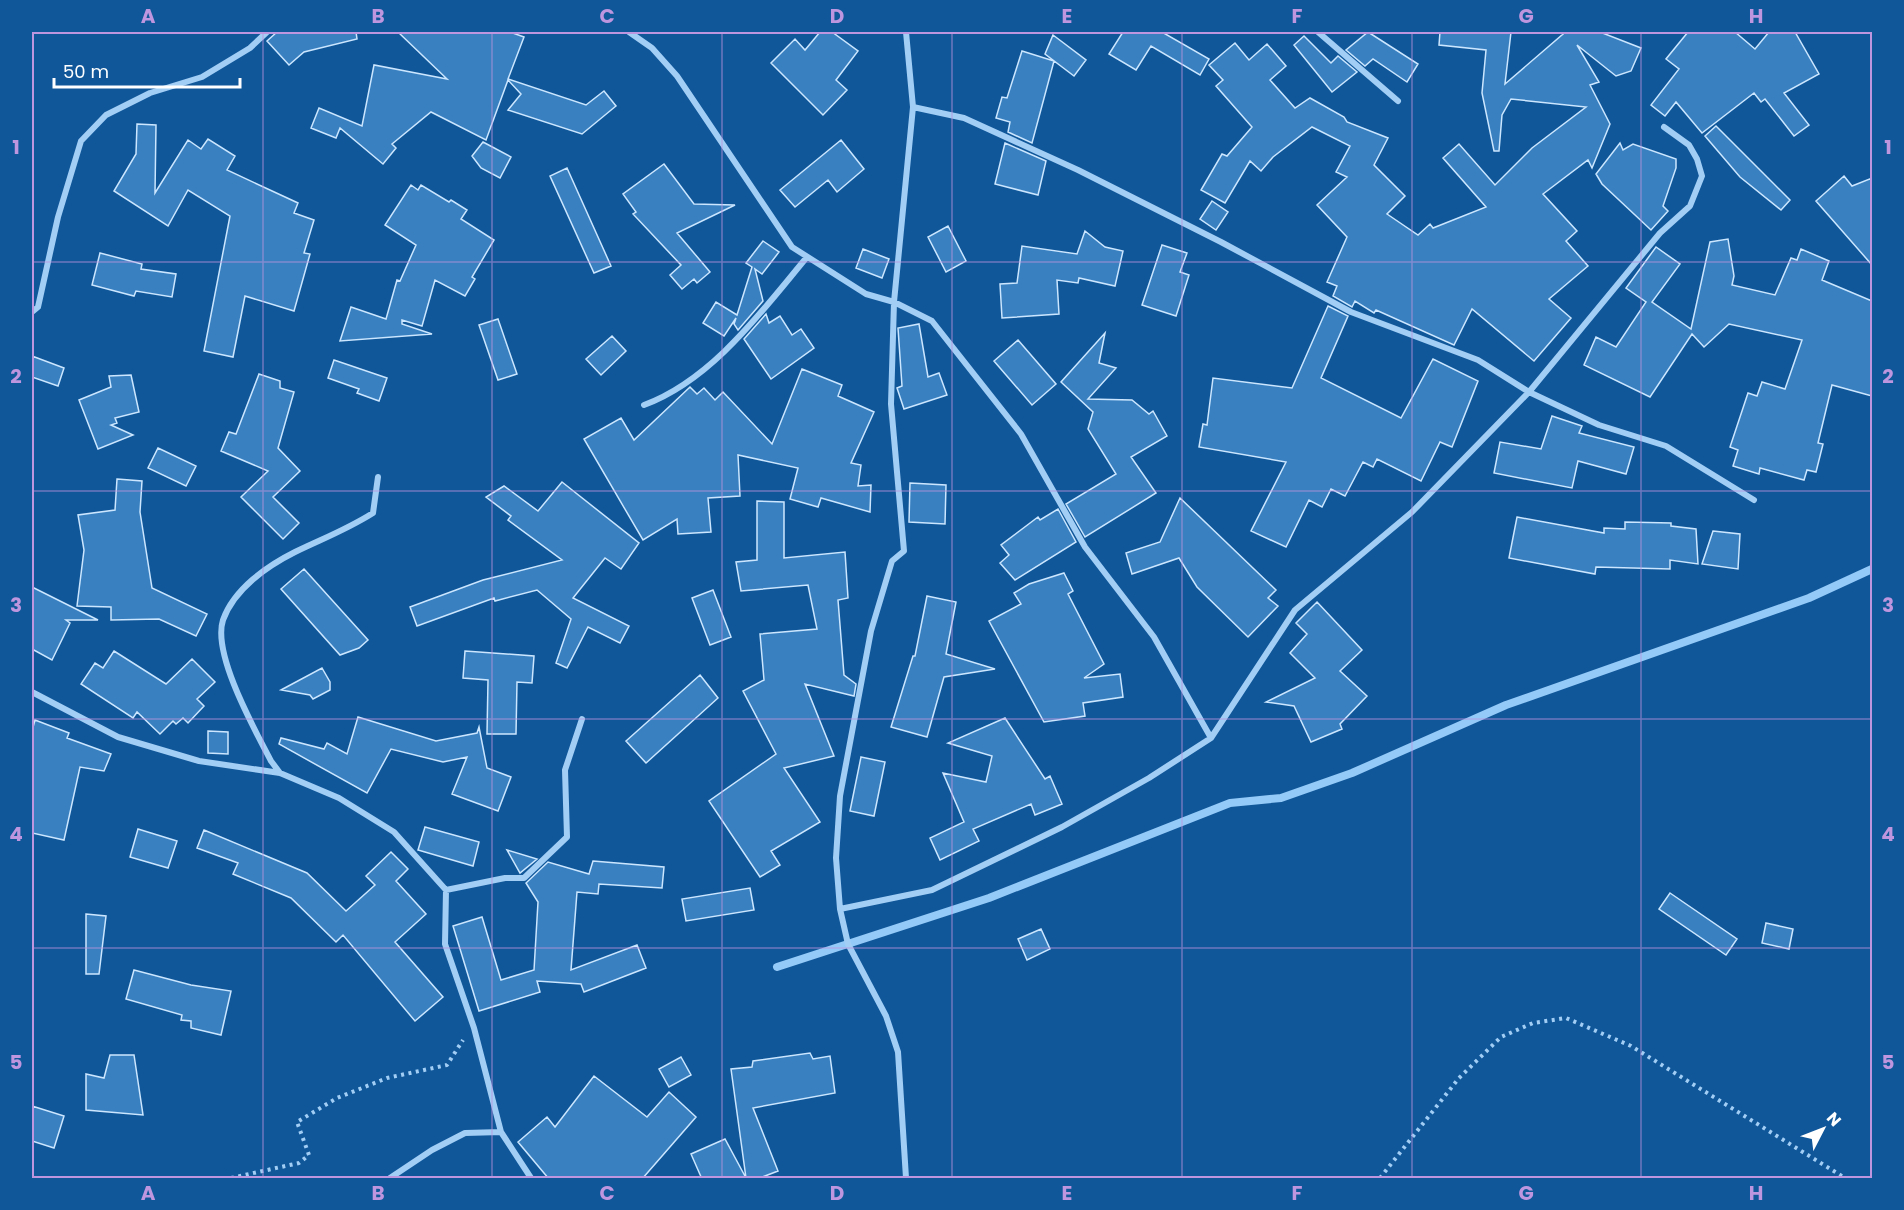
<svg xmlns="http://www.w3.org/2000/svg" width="1904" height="1210" font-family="Poppins,sans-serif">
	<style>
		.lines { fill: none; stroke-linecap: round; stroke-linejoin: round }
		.stream { stroke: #94caf8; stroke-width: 8 }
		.building { fill: #3980c1; stroke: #cbe6fe; stroke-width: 1.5 }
		.path { stroke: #a2cef5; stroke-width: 4; stroke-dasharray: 3 4.5; stroke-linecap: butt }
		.street { stroke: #a2cef5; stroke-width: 6 }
		.grid { fill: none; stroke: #bd96df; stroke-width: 1.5; stroke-opacity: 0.55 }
		.neatline { fill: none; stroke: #bd96df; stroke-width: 2 }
		.grid-label { font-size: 20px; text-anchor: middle; font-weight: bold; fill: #bd96df }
	</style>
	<rect width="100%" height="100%" fill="#10579a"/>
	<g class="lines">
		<path class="stream" d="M777,967L989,898L1230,803L1281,798L1352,773L1506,705L1809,598L1872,569"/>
	</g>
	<path class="building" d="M277,32H356L357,39L304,52L289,65L267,41Z
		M398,32H510L524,37L508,79L586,105L604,91L616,106L582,134L508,110L521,94L508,80L486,140L431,112L392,144L396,148L383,164L340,128L336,138L311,128L319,108L362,126L374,65L447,79Z
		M820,32H832L858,51L836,80L847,90L823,115L771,63L795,39L805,50Z
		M1123,32H1162L1209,59L1200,75L1151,46L1136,70L1109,54Z
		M1368,32L1418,64L1407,82L1373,59L1365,66L1346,50Z
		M1440,32H1511L1505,84L1563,34L1560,32H1600L1641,48L1631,71L1616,76L1577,45L1599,82L1590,85L1610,124L1592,168L1588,160L1543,194L1577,231L1566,241L1588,266L1549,299L1571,318L1534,361L1472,309L1454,345L1376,310L1374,313L1355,301L1352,307L1333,296L1337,286L1327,282L1347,237L1317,205L1347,177L1336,172L1350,146L1312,127L1273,157L1261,171L1250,161L1225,203L1201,190L1222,154L1227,156L1252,127L1216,86L1223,80L1209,65L1235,43L1249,60L1267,44L1286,66L1270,80L1295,108L1310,98L1344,117L1347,122L1388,138L1374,165L1405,196L1387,214L1418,235L1430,224L1433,228L1486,207L1443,158L1459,144L1495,185L1532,148L1586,107L1511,99L1502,115L1499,151H1494L1482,93L1486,50L1439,45Z
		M1688,32H1735L1755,49L1769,32H1795L1819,74L1784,93L1809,125L1794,136L1765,99L1761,102L1754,93L1702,133L1676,102L1665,116L1651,105L1679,69L1666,59Z
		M1053,35L1086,60L1074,76L1045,54Z
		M1304,36L1331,63L1338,56L1357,72L1332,92L1294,45Z
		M1022,51L1054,61L1032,143L1008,132L1010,122L996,118L1002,97L1007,98Z
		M137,124L156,125L155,193L188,140L201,149L208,139L235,156L227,170L298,203L294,213L314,220L304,253L310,254L294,311L245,296L233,357L204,351L230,216L188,190L168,226L114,191L136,154Z
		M1716,126L1790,200L1781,210L1740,177L1705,136Z
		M841,140L864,169L837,192L828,180L795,207L780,190Z
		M483,142L511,157L500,178L481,168L472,156Z
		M1005,143L1046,161L1038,195L995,184Z
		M1620,143L1623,150L1633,144L1676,159V168L1663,206L1668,211L1651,230L1602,184L1596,174Z
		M664,164L694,204L735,205L677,233L710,272L697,283L694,279L682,289L670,275L681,265L633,214L636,212L623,194Z
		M567,168L611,266L594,273L550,176Z
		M1844,176L1852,186L1872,178V265L1816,201Z
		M411,185L418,190L421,185L449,202L451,200L467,210L461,219L494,240L472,277L475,279L465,296L435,280L422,326L402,320V324L432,334L340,341L351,307L386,319L397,280L400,281L416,245L385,225Z
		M1212,201L1228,212L1216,230L1200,219Z
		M948,226L966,261L946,272L928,237Z
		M1085,231L1105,247L1123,251L1115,286L1079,278L1078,283L1057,280L1059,314L1002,318L1000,284L1017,283L1022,246L1077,254Z
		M1728,239L1734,276L1732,285L1775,295L1791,258L1797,260L1801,249L1829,261L1822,280L1872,301V396L1832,385L1818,443L1823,444L1816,472L1807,470L1804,480L1760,468L1759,474L1733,466L1738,450L1730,447L1748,393L1757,396L1762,382L1785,389L1802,340L1729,324L1704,347L1692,334L1650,397L1584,365L1596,337L1616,347L1646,302L1626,288L1656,247L1680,264L1652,302L1691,329L1710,242Z
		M763,241L779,252L762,274L755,269L763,301L738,330L734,324L736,318L724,336L703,323L716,302L737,315L752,267L746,263Z
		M1162,245L1187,253L1180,272L1189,275L1176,316L1142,305Z
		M863,249L889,259L882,278L856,268Z
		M100,253L142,264L141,269L176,274L172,297L136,291L134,296L92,285Z
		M1328,306L1348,316L1321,378L1401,418L1433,359L1478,381L1452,447L1440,442L1421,481L1377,459L1373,467L1363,462L1345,496L1331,489L1322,507L1309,500L1286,547L1251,531L1286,462L1199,447L1203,424L1207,425L1213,378L1292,388Z
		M766,314L769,323L780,316L792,335L801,329L814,348L771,379L744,339Z
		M498,319L517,374L498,380L479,325Z
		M919,324L928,377L939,373L947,395L904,409L897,388L902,386L898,328Z
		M1105,333L1099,363L1116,368L1088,399L1132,400L1149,414L1153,411L1167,436L1131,457L1156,493L1085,537L1066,504L1116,474L1088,429L1093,412L1061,382Z
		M612,336L626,351L601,375L586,359Z
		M1018,340L1056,384L1032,405L994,361Z
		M32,356L64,368L58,386L32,377Z
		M334,360L387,378L379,401L357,393L359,389L328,378Z
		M802,369L842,385L838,396L874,412L851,463L861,465L858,486L871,485L870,512L821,498L818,507L790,499L798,468L738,455L740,496L708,498L711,532L678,534L677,519L643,540L584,439L621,418L634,440L690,387L697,394L704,388L715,400L723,392L772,444Z
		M259,374L280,381V388L294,392L278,448L300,471L273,497L299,523L283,539L241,497L268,471L221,451L229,432L236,434Z
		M131,375L139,412L115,418L117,423L111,425L133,435L98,449L79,400L111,387L109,376Z
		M1552,416L1582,426L1579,433L1634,447L1626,474L1578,461L1572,488L1494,473L1500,442L1541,449Z
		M158,448L196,466L186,486L148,468Z
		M117,479L142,481L140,512L152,588L207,614L196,636L159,619L111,620V607L77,606L84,550L78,515L115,510Z
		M562,482L639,543L621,569L605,558L573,598L629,626L620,643L588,627L567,668L556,663L571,619L537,590L495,601L494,598L417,626L410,607L483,580L562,560L508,520L511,516L486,497L504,486L538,511Z
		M910,483L946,485L945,524L909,522Z
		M1180,498L1276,590L1268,598L1278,606L1248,637L1197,587L1179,558L1132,574L1126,553L1160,542Z
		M757,501L784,502V558L845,552L848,598L838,600L844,675L856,684L854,696L805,684L834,756L784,768L820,822L771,851L780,865L760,877L709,801L776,754L743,691L764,680L760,634L817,629L808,585L741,591L736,562L757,560Z
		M1058,509L1076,542L1015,580L1000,563L1009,555L1001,545L1038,517L1040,520Z
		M1517,517L1604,533V528L1625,529V522L1671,523V526L1696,529L1698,564L1670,560V569L1596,567L1595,574L1509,558Z
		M1713,531L1740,534L1738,569L1702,564Z
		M304,569L368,640L359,648L340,655L281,589Z
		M1064,573L1073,591L1068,594L1104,664L1084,678L1120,674L1123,697L1083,703L1085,716L1044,722L989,621L1021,604L1014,593L1029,584Z
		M32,587L98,620H66L70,623L52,660L32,649Z
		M713,590L731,637L710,645L692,598Z
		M927,596L956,602L946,654L995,669L944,677L927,737L891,727L913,656H915Z
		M1317,602L1362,650L1340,671L1367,696L1340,724L1342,729L1311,742L1294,706L1266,702L1315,678L1290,653L1307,634L1296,623Z
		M114,651L166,684L192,659L215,682L197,699L204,706L188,723L183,718L176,724L173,721L160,734L137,712L133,718L81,684L95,663L103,668Z
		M465,651L534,656L532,683L517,682L516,734H487L488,680L463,678Z
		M322,668L330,682V690L313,699L310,695L281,690Z
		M700,675L718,698L646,763L626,741Z
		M358,717L436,741L477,733L479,727L487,768L511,777L498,811L452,794L467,757L443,762L391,749L367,793L279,744L281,738L324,749L327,743L347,754Z
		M1005,718L1045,779L1050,776L1062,804L1035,815L1031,804L973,829L979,841L940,860L930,838L964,822L943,773L986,782L992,756L948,743Z
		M35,720L69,733L67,738L111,754L104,771L80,767L64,840L32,833V731Z
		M208,731L228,732V754L208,753Z
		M861,757L885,762L874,816L850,811Z
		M425,827L479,842L473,866L418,850Z
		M138,829L177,841L168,868L130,857Z
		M204,830L307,873L346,911L375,885L366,876L391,852L408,869L396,881L426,914L395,942L443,997L415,1021L343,935L336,942L291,898L233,874L238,863L197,848Z
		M507,850L537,859L520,873Z
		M593,861L664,867L662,888L599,884L598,894L577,892L571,970L637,945L646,968L584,992L581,984L537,981L540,992L479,1011L453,926L482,917L501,980L534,970L538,902L526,883L548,862L589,874Z
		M750,888L754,910L686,921L682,899Z
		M1670,893L1737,939L1726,955L1659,909Z
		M86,914L106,916L99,974H86Z
		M1766,923L1793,929L1789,949L1762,943Z
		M1041,929L1050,949L1027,960L1018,939Z
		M134,970L191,985L231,991L221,1035L191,1028V1021L181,1020L182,1015L126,999Z
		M810,1053L813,1059L830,1056L835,1093L753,1108L778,1171L757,1179H702L691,1154L725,1139L746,1178L731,1069L752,1067L753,1061Z
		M110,1055H134L143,1115L86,1110V1074L104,1078Z
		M681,1057L691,1075L669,1087L659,1069Z
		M594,1076L647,1117L669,1092L696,1117L642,1179H549L518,1142L547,1117L555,1127Z
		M32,1106L64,1116L54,1148L32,1141Z"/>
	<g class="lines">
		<path class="path" d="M231,1178L299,1163L309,1155L297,1122L337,1098L387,1078L447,1065L463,1040
			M1380,1178L1459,1078L1501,1037L1533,1023L1566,1018L1631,1046L1845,1178"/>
		<path class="street" d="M629,32L652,48L677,76L792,247L866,294L894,302L932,321L1021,434L1085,547L1154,637L1211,738
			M906,32L913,107L894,302L891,404L904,551L892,561L871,631L840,796L836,858L840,909L848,944L886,1016L898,1052L906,1178
			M1318,32L1398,101
			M913,107L964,118L1078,170L1221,242L1351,312L1478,360L1529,392L1599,425L1666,446L1754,500
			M32,312L38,307L58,217L81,141L106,115L150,93L202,77L250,48L267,32
			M644,405C712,380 762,311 807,257
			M32,692L118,737L199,761L280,773L339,798L394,832L446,890L445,944L474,1028L501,1132L531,1178
			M280,773L271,761C255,730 212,654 223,620C234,589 267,566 295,552C324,538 346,530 373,513L378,477
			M446,890L505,878H524L567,837L565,770L582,719
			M840,909L932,890L1062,827L1149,778L1211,738L1295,610L1412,512L1529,392L1660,233L1690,206L1702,176L1697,159L1689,145L1664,127
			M390,1178L432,1150L465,1133L501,1132"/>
	</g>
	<path class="grid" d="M263,32V1178M492,32V1178M722,32V1178M952,32V1178M1182,32V1178M1412,32V1178M1641,32V1178M32,262H1872M32,491H1872M32,719H1872M32,948H1872"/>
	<rect width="1904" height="1210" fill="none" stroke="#10579a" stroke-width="66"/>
	<g transform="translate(1823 1129) rotate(48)" stroke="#10579a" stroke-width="4.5" paint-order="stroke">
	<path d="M0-4.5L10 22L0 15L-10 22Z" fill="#ffffff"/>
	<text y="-9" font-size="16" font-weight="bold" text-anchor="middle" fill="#ffffff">N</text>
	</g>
	<path d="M54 78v9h186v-9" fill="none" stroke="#ffffff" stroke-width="3"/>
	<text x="63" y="78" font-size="18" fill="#ffffff" stroke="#10579a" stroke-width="4.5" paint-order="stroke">50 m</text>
	<rect x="33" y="33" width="1838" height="1144" class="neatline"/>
	<g class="grid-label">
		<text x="148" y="23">A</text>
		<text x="378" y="23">B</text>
		<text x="607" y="23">C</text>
		<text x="837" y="23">D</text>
		<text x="1067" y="23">E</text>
		<text x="1297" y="23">F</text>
		<text x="1526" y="23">G</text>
		<text x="1756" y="23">H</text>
		<text x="16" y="154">1</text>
		<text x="1888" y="154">1</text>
		<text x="16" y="383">2</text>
		<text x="1888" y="383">2</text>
		<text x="16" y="612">3</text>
		<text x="1888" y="612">3</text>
		<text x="16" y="841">4</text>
		<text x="1888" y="841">4</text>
		<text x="16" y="1069">5</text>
		<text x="1888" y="1069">5</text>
		<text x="148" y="1200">A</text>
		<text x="378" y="1200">B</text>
		<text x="607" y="1200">C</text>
		<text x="837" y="1200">D</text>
		<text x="1067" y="1200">E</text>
		<text x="1297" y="1200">F</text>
		<text x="1526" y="1200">G</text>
		<text x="1756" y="1200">H</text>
	</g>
</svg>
